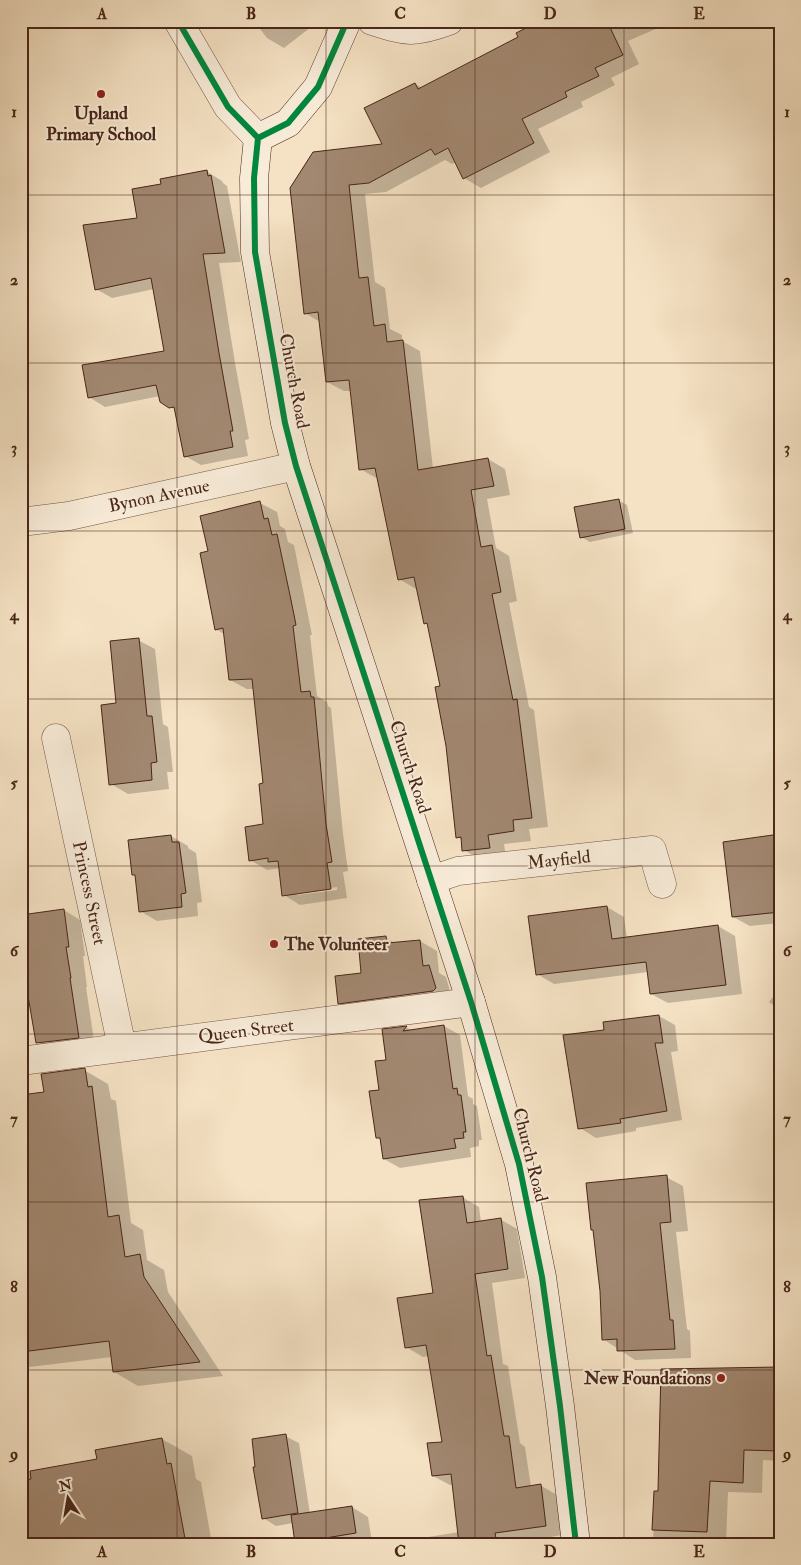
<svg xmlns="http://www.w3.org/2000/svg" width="801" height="1565" font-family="'IM FELL Double Pica',serif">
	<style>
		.shadow { fill: #0003; fill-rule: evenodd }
		.building { fill: #a28871; stroke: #492618 }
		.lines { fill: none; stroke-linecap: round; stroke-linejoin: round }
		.street-casing { stroke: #745543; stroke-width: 29 }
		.secondary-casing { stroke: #492618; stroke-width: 29 }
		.street { stroke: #f8ecd9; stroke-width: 28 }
		.secondary { stroke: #f8ecd9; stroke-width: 28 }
		.cycleway-casing { stroke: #f8ecd9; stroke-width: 9 }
		.cycleway { stroke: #00873e; stroke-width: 6 }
		.grid { fill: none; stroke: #492618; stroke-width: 1; stroke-opacity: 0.55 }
		.poi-dot { fill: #8f2418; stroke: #f8ecd9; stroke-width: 2 }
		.labels { text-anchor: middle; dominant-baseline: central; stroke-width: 4; stroke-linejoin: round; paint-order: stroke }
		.poi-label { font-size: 18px; font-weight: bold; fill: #492618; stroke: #f8ecd9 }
		.street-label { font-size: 18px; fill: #492618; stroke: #f8ecd9 }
		.neatline { fill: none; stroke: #492618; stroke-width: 2 }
		.grid-label { font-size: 16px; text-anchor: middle; font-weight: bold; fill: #492618 }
	</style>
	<rect width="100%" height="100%" fill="#f5e2c4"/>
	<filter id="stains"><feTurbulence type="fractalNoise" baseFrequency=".004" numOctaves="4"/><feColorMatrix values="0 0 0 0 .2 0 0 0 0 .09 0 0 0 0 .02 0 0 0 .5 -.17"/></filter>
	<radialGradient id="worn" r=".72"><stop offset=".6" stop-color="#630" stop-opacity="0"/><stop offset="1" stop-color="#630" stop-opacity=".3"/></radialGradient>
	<path class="shadow" d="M254,21H306L311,27L284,48L267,38Z
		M549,21H674L628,41L639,64L611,78L615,85L581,102L583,107L538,129L550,152L481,188L464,178L456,162L452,164L445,160L386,192L365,194L375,282L385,288L390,329L402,335V341L420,351L433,469L488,459L505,469L510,495L487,499L496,548L509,556L517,601L509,603L529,707L534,710L548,827L529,829L531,841L504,844L506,857L480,860L464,850L463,840L457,837L441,687L429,625L425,623L418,588L416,589L399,579L378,479L360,469L351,391H344L327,382L320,322L305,313L291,189L384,145L415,84L422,88Z
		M206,171L222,181L223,183L227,186L241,262L219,263L235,363L249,439L245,440L248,456L201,465L185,456L176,410L161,401L160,396L105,407L89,397L166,352L154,289L112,298L96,289L139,219L163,185Z
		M618,500L627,505L633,533L590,542L581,537Z
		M260,503L277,512L280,526L285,529L288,542L294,545L312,635H310L317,696L327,702L328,706L331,708L343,834L348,871L343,872L347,898L300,905L284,895L280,868L267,870L250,860L264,825L265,784L254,689H247L230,680L224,634L216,629L210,552ZM337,887V890L297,895V893Z
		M138,640L155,649L163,724L168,727L173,772H167L169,789L128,794L111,784L117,704Z
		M171,836L188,846V848L196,853L202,902L197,903L198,916L157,921L140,911L136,876L133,874Z
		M780,836V923L750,926L733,917Z
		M607,907L624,917L627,938L718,926L735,936L742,994L668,1003L651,994L648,972L554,984L537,974L530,917Z
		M64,910L80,920L85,956H83L87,987H86L95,1047L54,1052L37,1042L29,995L21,996V916Z
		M386,938L396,944L420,941L437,951L439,973L446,977L452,998L356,1012L339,1003L363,974Z
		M780,988V1010L769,1002Z
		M659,1016L675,1025L678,1051L671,1052L682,1120L636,1128V1131L596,1138L580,1128L605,1031Z
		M444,1026L460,1035L468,1096L473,1099V1104L477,1106L482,1140H479V1146L470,1148L471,1157L400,1168L384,1159L381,1140L377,1137L380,1091L388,1061L383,1031L406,1027L412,1031Z
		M84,1070L108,1084L111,1099L116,1101L131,1223L143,1230L147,1260L164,1270L168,1292L223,1376L138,1386L114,1372L112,1357L21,1368V1096L46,1093Z
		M666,1177L683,1186L688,1231L676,1232L687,1329L690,1331L691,1358L635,1360L603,1339L601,1291L594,1231L592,1229Z
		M462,1197L479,1207L481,1222L500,1219L517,1229L525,1278L492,1283L503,1364L508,1366L520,1443L525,1447L531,1487L540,1485L557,1495L562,1535L550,1537L551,1544H417L416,1539L459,1532L453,1485H450L433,1476L443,1443L429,1356L423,1357L406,1347L434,1294Z
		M780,1368V1461L763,1460L762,1493L728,1492L726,1544H653L655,1492L659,1493Z
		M285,1436L299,1443L310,1514L352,1507L368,1517L372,1542L363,1544H297L293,1523L276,1526L263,1518Z
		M162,1439L192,1456L196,1479L201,1482L212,1544H21V1474L98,1460Z"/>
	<path class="building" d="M540,21H607L623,55L595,68L599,76L565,92L567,97L522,119L534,143L463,179L448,148L435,155L431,149L369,183L349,185L359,278L368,277L374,326L385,324L387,342L403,340L418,470L488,458L494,486L471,490L481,547L492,545L501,592L492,594L513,700L517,699L532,818L513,820L514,831L488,835L490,848L462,851L461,837L456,838L446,746L435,687L440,686L427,623L424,624L414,577L398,580L375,468L359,470L349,380L326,382L318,312L304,314L290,188L313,152L382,144L364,108L415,83L418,89L518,37L516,33Z
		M207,170L208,176L211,175L225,253L203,254L219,353L233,431H230L233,447L184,457L174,407L169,408L160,402L156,385L88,398L82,365L164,351L151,278L95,290L83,225L137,218L132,189L161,184L160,179Z
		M619,499L625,529L580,538L574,507Z
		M260,501L264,519L268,518L272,535L277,534L291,600L296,625L293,626L301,692L310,691L311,697H314L326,824L332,862L327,863L331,889L282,896L278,861L268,862V858L249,861L245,827L263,824L259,784L263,783L252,679L229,680L223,628L215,630L200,553L208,551L200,516Z
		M139,638L147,716H152L157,762L151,763L152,780L109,785L101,705L116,703L110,641Z
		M780,834V912L732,917L723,842Z
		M171,835L172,842H179L186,893L181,894L182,907L139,912L135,875H132L128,840Z
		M607,906L612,939L718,925L726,985L650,994L646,962L536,975L528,916Z
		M64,909L69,947H66L71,978H70L79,1038L36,1043L26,984L21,985V915Z
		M386,936L387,943L420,940L423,966L429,965L436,988L433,991L338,1004L335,976L361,973L358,939Z
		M659,1015L663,1043H655L667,1111L620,1119L621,1123L578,1129L563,1035L604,1030L603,1022Z
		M444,1025L453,1089L457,1088L458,1095H461L466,1132H463L464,1138L454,1139L456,1148L383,1159L380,1138H376L369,1091L379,1090L375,1061L386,1060L382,1029L407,1026L403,1031Z
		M85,1068L88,1087L92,1086L108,1217L119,1215L125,1257L140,1254L144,1277L200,1362L113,1372L109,1341L21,1352V1095L44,1092L41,1074Z
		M667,1175L671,1222L660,1223L670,1320H673L675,1349L617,1351V1339L602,1340L600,1291L593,1230H591L586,1183Z
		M463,1196L467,1223L501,1218L508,1269L475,1274L487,1356L491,1355L504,1436H509L516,1488L541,1484L546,1526L495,1533L497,1544H459L451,1474L432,1476L427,1443L442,1442L426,1345L405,1348L397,1298L433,1293L419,1200Z
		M780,1367V1451L744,1450L743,1483L710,1481L707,1532L652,1530L654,1491H658L661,1369Z
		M286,1434L298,1513L262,1519L253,1467H255L252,1439Z
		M162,1438L167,1464L171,1463L186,1544H111L110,1539L82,1544H21V1481L31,1479L30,1471L97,1459L95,1450Z
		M352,1506L356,1533L295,1543L291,1515Z"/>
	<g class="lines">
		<defs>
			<path id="street" d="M178,21L228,107L258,138
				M372,21C407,32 414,34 449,21
				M21,522L69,516L296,466
				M56,738L122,1047
				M431,880L458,871L652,850L662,884
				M21,1061L471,1002"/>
			<path id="secondary" d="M347,21L318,87L288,123L258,138L254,178L255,252L285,423L296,466L471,1002L519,1164L542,1277L560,1406L576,1544"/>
		</defs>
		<use href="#street" class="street-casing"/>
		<use href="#secondary" class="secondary-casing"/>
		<use href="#street" class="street"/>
		<use href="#secondary" class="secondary"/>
		<defs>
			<path id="cycleway" d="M178,21L228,107L258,138L254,178L255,252L285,423L296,466L471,1002L519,1164L542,1277L560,1406L576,1544
				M258,138L288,123L318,87L347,21"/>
		</defs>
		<use href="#cycleway" class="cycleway-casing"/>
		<use href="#cycleway" class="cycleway"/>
	</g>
	<path class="grid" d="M177,21V1544M326,21V1544M475,21V1544M624,21V1544M21,195H780M21,363H780M21,531H780M21,699H780M21,866H780M21,1034H780M21,1202H780M21,1370H780"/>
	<g class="poi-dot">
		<circle cx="101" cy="94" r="5"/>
		<circle cx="274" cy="944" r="5"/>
		<circle cx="721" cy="1378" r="5"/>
	</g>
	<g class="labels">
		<g class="poi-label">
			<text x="101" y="113">Upland<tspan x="101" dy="21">Primary School</tspan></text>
			<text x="284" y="944" text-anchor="start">The Volunteer</text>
			<text x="711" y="1378" text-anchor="end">New Foundations</text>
		</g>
		<g class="street-label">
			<text transform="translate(294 381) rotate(79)">Church Road</text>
			<text transform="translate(159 496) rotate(-12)">Bynon Avenue</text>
			<text transform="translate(410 767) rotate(72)">Church Road</text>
			<text transform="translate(559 860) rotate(-6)">Mayfield</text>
			<text transform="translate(89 893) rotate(78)">Princess Street</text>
			<text transform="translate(246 1031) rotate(-7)">Queen Street</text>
			<text transform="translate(530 1155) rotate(76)">Church Road</text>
		</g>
	</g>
	<rect width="801" height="1565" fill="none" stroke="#f5e2c4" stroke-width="55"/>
	<g transform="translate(68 1498) rotate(348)" stroke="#f8ecd9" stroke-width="4" paint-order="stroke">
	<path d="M0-4L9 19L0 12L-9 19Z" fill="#492618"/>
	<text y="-8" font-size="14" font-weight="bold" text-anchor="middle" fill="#492618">N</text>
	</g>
	<rect x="28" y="28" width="746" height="1510" class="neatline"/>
	<g class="grid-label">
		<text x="102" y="19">A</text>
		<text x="251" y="19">B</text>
		<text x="400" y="19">C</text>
		<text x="550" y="19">D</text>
		<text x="699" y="19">E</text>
		<text x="14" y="117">1</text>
		<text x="787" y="117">1</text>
		<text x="14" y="285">2</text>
		<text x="787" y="285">2</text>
		<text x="14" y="453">3</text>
		<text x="787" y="453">3</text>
		<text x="14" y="620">4</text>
		<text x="787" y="620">4</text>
		<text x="14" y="788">5</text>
		<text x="787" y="788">5</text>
		<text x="14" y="956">6</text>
		<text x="787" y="956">6</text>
		<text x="14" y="1124">7</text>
		<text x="787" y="1124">7</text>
		<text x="14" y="1292">8</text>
		<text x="787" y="1292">8</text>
		<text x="14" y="1459">9</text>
		<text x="787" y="1459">9</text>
		<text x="102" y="1557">A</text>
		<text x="251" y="1557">B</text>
		<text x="400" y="1557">C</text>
		<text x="550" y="1557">D</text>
		<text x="699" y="1557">E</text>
	</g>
	<rect width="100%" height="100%" filter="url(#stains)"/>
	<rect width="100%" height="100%" fill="url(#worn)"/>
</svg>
